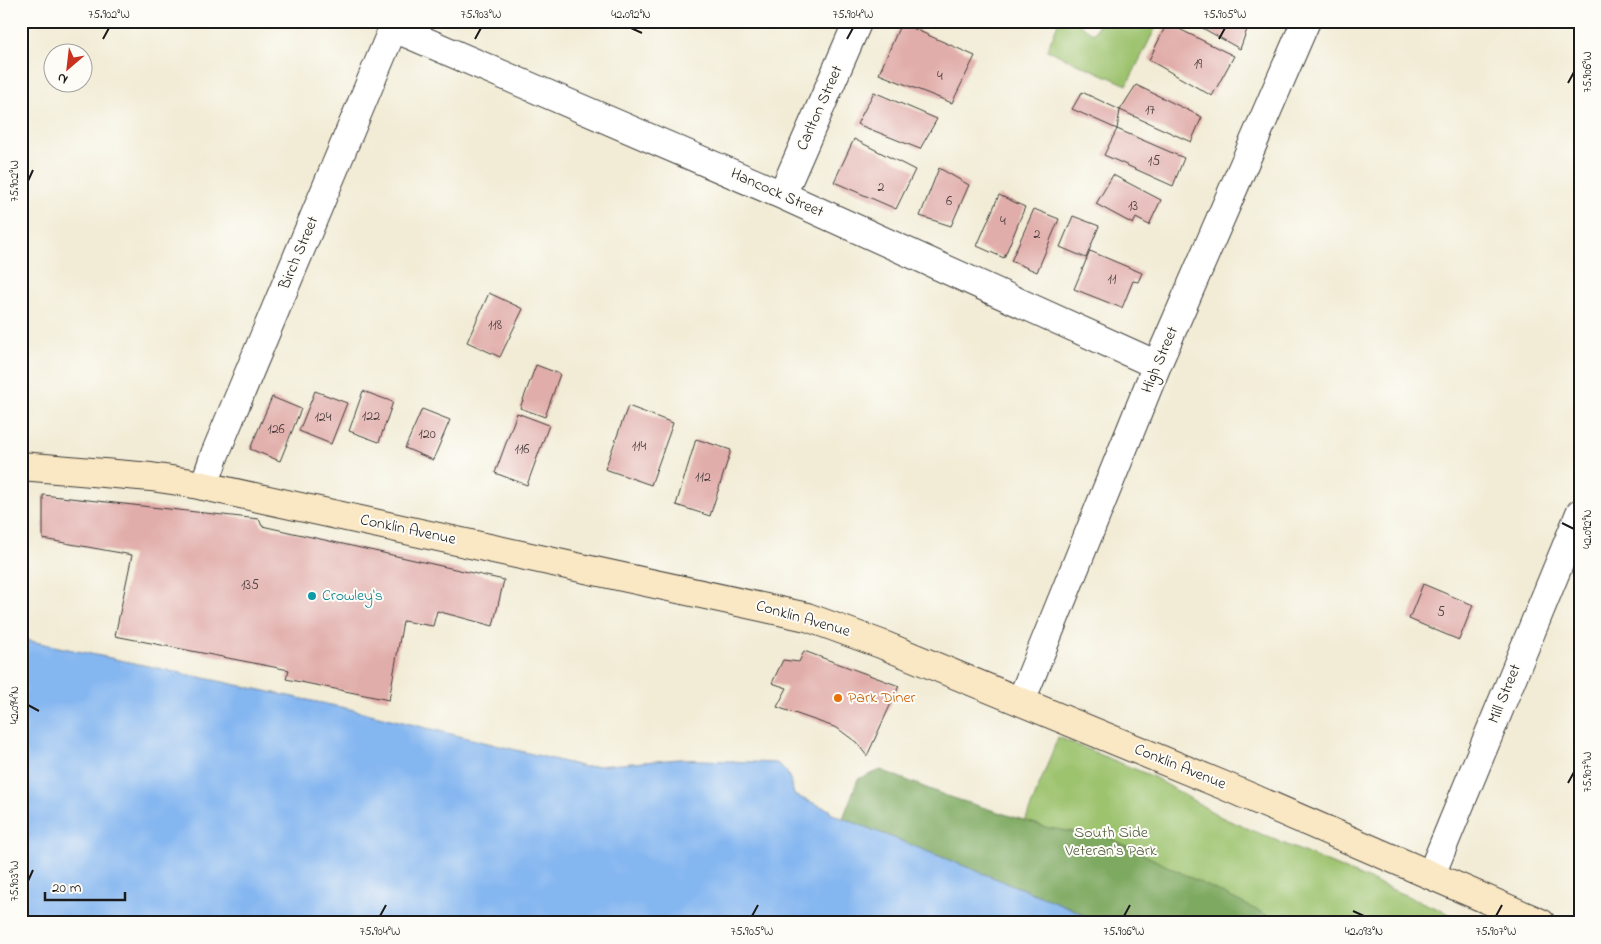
<svg xmlns="http://www.w3.org/2000/svg" width="1601" height="944" font-family="'Indie Flower',sans-serif">
	<style>
		.green { fill: #9dc36e; stroke: #5c7045 }
		.forest { fill: #7ea961; stroke: #4d623e }
		.water { fill: #84b6f0; stroke: #506986 }
		.building { fill: #e1adaa }
		.lines { fill: none; stroke-linecap: round; stroke-linejoin: round }
		.street-casing { stroke: #3c3b38; stroke-width: 30 }
		.secondary-casing { stroke: #3c3b38; stroke-width: 30 }
		.street { stroke: #fff; stroke-width: 28 }
		.secondary { stroke: #fae7c3; stroke-width: 28 }
		.ticks { fill: none; stroke: #1c1c1c; stroke-width: 2 }
		.culture-dot { fill: #0f9aa8; stroke: #fdfcf7; stroke-width: 2 }
		.food-dot { fill: #e8710a; stroke: #fdfcf7; stroke-width: 2 }
		.labels { text-anchor: middle; dominant-baseline: central; stroke-width: 4; stroke-linejoin: round; paint-order: stroke }
		.number-label { font-size: 14px; fill: #4d4040 }
		.street-label { font-size: 16px; fill: #1c1c1c; stroke: #fdfcf7 }
		.culture-label { font-size: 16px; fill: #0d838f; stroke: #fdfcf7; text-anchor: start }
		.food-label { font-size: 16px; fill: #c56008; stroke: #fdfcf7; text-anchor: start }
		.park-label { font-size: 16px; fill: #505f3d; stroke: #fdfcf7 }
		.neatline { fill: none; stroke: #1c1c1c; stroke-width: 2 }
		.ticks-label { font-size: 12px; text-anchor: middle; fill: #1c1c1c }
	</style>
	<rect width="100%" height="100%" fill="#fdfcf7"/>
	<filter id="ink" filterUnits="userSpaceOnUse"><feTurbulence type="fractalNoise" baseFrequency=".02" numOctaves="2"/><feDisplacementMap in="SourceGraphic" scale="10" xChannelSelector="R" yChannelSelector="G"/><feConvolveMatrix kernelMatrix="1 2 1 2 8 2 1 2 1" color-interpolation-filters="sRGB"/></filter>
	<filter id="wash" filterUnits="userSpaceOnUse"><feTurbulence type="fractalNoise" baseFrequency=".0096" numOctaves="4" result="noise"/><feDisplacementMap in="SourceGraphic" scale="20" xChannelSelector="R" yChannelSelector="G"/><feGaussianBlur stdDeviation="1.12" result="paint"/><feColorMatrix in="noise" values="0 0 0 0 0 0 0 0 0 0 0 0 0 0 0 0 0 1.4 0 .05"/><feComposite in="paint" operator="in"/></filter>
	<g filter="url(#wash)">
		<rect width="100%" height="100%" fill="#f2ecd6"/>
		<path class="green" d="M1059,21H1075L1094,34L1100,21H1159L1127,85L1047,50Z
			M1058,737L1154,777L1221,817L1471,923H1100L1068,907L1002,881Z"/>
		<path class="forest" d="M881,770L947,796L1049,828L1108,837L1283,923H1100L1068,907L843,818L858,779Z"/>
		<path class="water" d="M21,639L350,709L585,767L679,759L776,763C789,770 791,781 794,795L830,810V813L1068,907L1100,923H21Z"/>
		<g id="blocks">
			<path class="building" d="M1190,21H1250L1240,49Z
				M901,23L975,56L952,103L879,74Z
				M1167,23L1234,56L1212,96L1149,60Z
				M1136,85L1202,117L1191,142L1120,110L1117,129L1072,109L1082,92L1120,110Z
				M874,92L937,119L920,149L857,124Z
				M1117,129L1184,158L1173,186L1104,155Z
				M854,139L915,170L896,209L834,182Z
				M939,168L969,185L951,226L920,216Z
				M1113,175L1161,200L1149,225L1136,218L1133,224L1096,204Z
				M999,195L1025,207L1004,258L977,246Z
				M1034,209L1059,219L1037,272L1011,261Z
				M1073,216L1099,226L1086,258L1060,247Z
				M1090,251L1142,273L1138,282L1133,281L1122,308L1074,289Z
				M489,293L523,309L500,357L467,342Z
				M536,365L560,374L545,417L520,408Z
				M315,391L347,403L331,444L299,431Z
				M363,391L393,402L379,442L349,431Z
				M272,397L301,409L280,461L250,449Z
				M628,406L673,423L651,485L605,469Z
				M422,409L450,420L433,460L405,448Z
				M517,413L549,425L527,485L495,473Z
				M696,439L731,450L710,516L676,505Z
				M43,495L259,519L262,526L504,580L493,626L437,611L433,626L403,621L389,700L286,679L289,670L115,636L132,555L43,539Z
				M1423,584L1473,605L1459,640L1409,619Z
				M804,651L899,686L867,756L856,742L837,728L777,707L787,688L772,683L783,660L799,662Z"/>
		</g>
	</g>
	<g filter="url(#ink)">
		<use href="#blocks" fill-opacity="0" stroke="#3c3b38" stroke-width="1"/>
		<g class="lines">
			<defs>
				<path id="street" d="M394,28L782,195L1157,365
					M782,195L858,21
					M204,486L215,454L396,21
					M1021,701L1157,365L1306,21
					M1431,875L1580,513"/>
				<path id="secondary" d="M21,466L151,477L185,482L807,617L881,644L1225,786L1541,923"/>
			</defs>
			<use href="#street" class="street-casing"/>
			<use href="#secondary" class="secondary-casing"/>
			<use href="#street" class="street"/>
			<use href="#secondary" class="secondary"/>
		</g>
	</g>
	<path class="ticks" d="M631,28L642,33M103,39L109,28M475,39L481,28M847,39L853,28M1219,39L1225,28M1568,83L1574,72M28,181L33,170M1562,523L1574,529M28,705L39,711M1568,783L1574,772M28,881L33,870M1353,911L1364,916M380,916L386,905M752,916L758,905M1124,916L1130,905M1496,916L1502,905"/>
	<circle class="culture-dot" cx="312" cy="596" r="5"/>
	<circle class="food-dot" cx="838" cy="698" r="5"/>
	<g class="labels">
		<g class="number-label">
			<text x="1198" y="64">19</text>
			<text x="940" y="76">4</text>
			<text x="1150" y="110">17</text>
			<text x="1154" y="161">15</text>
			<text x="881" y="187">2</text>
			<text x="949" y="201">6</text>
			<text x="1133" y="206">13</text>
			<text x="1003" y="221">4</text>
			<text x="1037" y="234">2</text>
			<text x="1112" y="279">11</text>
			<text x="495" y="325">118</text>
			<text x="371" y="416">122</text>
			<text x="323" y="417">124</text>
			<text x="276" y="429">126</text>
			<text x="427" y="434">120</text>
			<text x="639" y="446">114</text>
			<text x="522" y="449">116</text>
			<text x="703" y="477">112</text>
			<text x="250" y="585">135</text>
			<text x="1441" y="612">5</text>
		</g>
		<g class="street-label">
			<text transform="translate(820 108) rotate(-66)">Carlton Street</text>
			<text transform="translate(777 193) rotate(24)">Hancock Street</text>
			<text transform="translate(299 253) rotate(-67)">Birch Street</text>
			<text transform="translate(1160 360) rotate(-67)">High Street</text>
			<text transform="translate(408 530) rotate(12)">Conklin Avenue</text>
			<text transform="translate(803 619) rotate(16)">Conklin Avenue</text>
			<text transform="translate(1505 694) rotate(-68)">Mill Street</text>
			<text transform="translate(1180 767) rotate(22)">Conklin Avenue</text>
		</g>
		<g class="culture-label">
			<text x="322" y="596">Crowley's</text>
		</g>
		<g class="food-label">
			<text x="848" y="698">Park Diner</text>
		</g>
		<g class="park-label">
			<text x="1111" y="833">South Side<tspan x="1111" dy="18">Veteran's Park</tspan></text>
		</g>
	</g>
	<rect width="1601" height="944" fill="none" stroke="#fdfcf7" stroke-width="55"/>
	<g transform="translate(68 68) rotate(208)"><circle r="24" fill="#fdfcf7" stroke="#a3a29f"/>
	<path d="M0-4L9 19L0 12L-9 19Z" fill="#c8321e"/>
	<text y="-8" font-size="14" font-weight="bold" text-anchor="middle" fill="#1c1c1c">N</text>
	</g>
	<path d="M45 892v8h80v-8" fill="none" stroke="#1c1c1c" stroke-width="2.5"/>
	<text x="52" y="892" font-size="15" fill="#1c1c1c" stroke="#fdfcf7" stroke-width="4" paint-order="stroke">20 m</text>
	<rect x="28" y="28" width="1546" height="888" class="neatline"/>
	<g class="ticks-label">
		<text x="109" y="18">75.902°W</text>
		<text x="481" y="18">75.903°W</text>
		<text x="631" y="18">42.092°N</text>
		<text x="853" y="18">75.904°W</text>
		<text x="1225" y="18">75.905°W</text>
		<text transform="translate(1587 72) rotate(-90)" y="4">75.906°W</text>
		<text transform="translate(14 181) rotate(-90)" y="4">75.902°W</text>
		<text transform="translate(1587 529) rotate(-90)" y="4">42.092°N</text>
		<text transform="translate(14 705) rotate(-90)" y="4">42.094°N</text>
		<text transform="translate(1587 772) rotate(-90)" y="4">75.907°W</text>
		<text transform="translate(14 881) rotate(-90)" y="4">75.903°W</text>
		<text x="380" y="935">75.904°W</text>
		<text x="752" y="935">75.905°W</text>
		<text x="1124" y="935">75.906°W</text>
		<text x="1364" y="935">42.093°N</text>
		<text x="1496" y="935">75.907°W</text>
	</g>
</svg>
